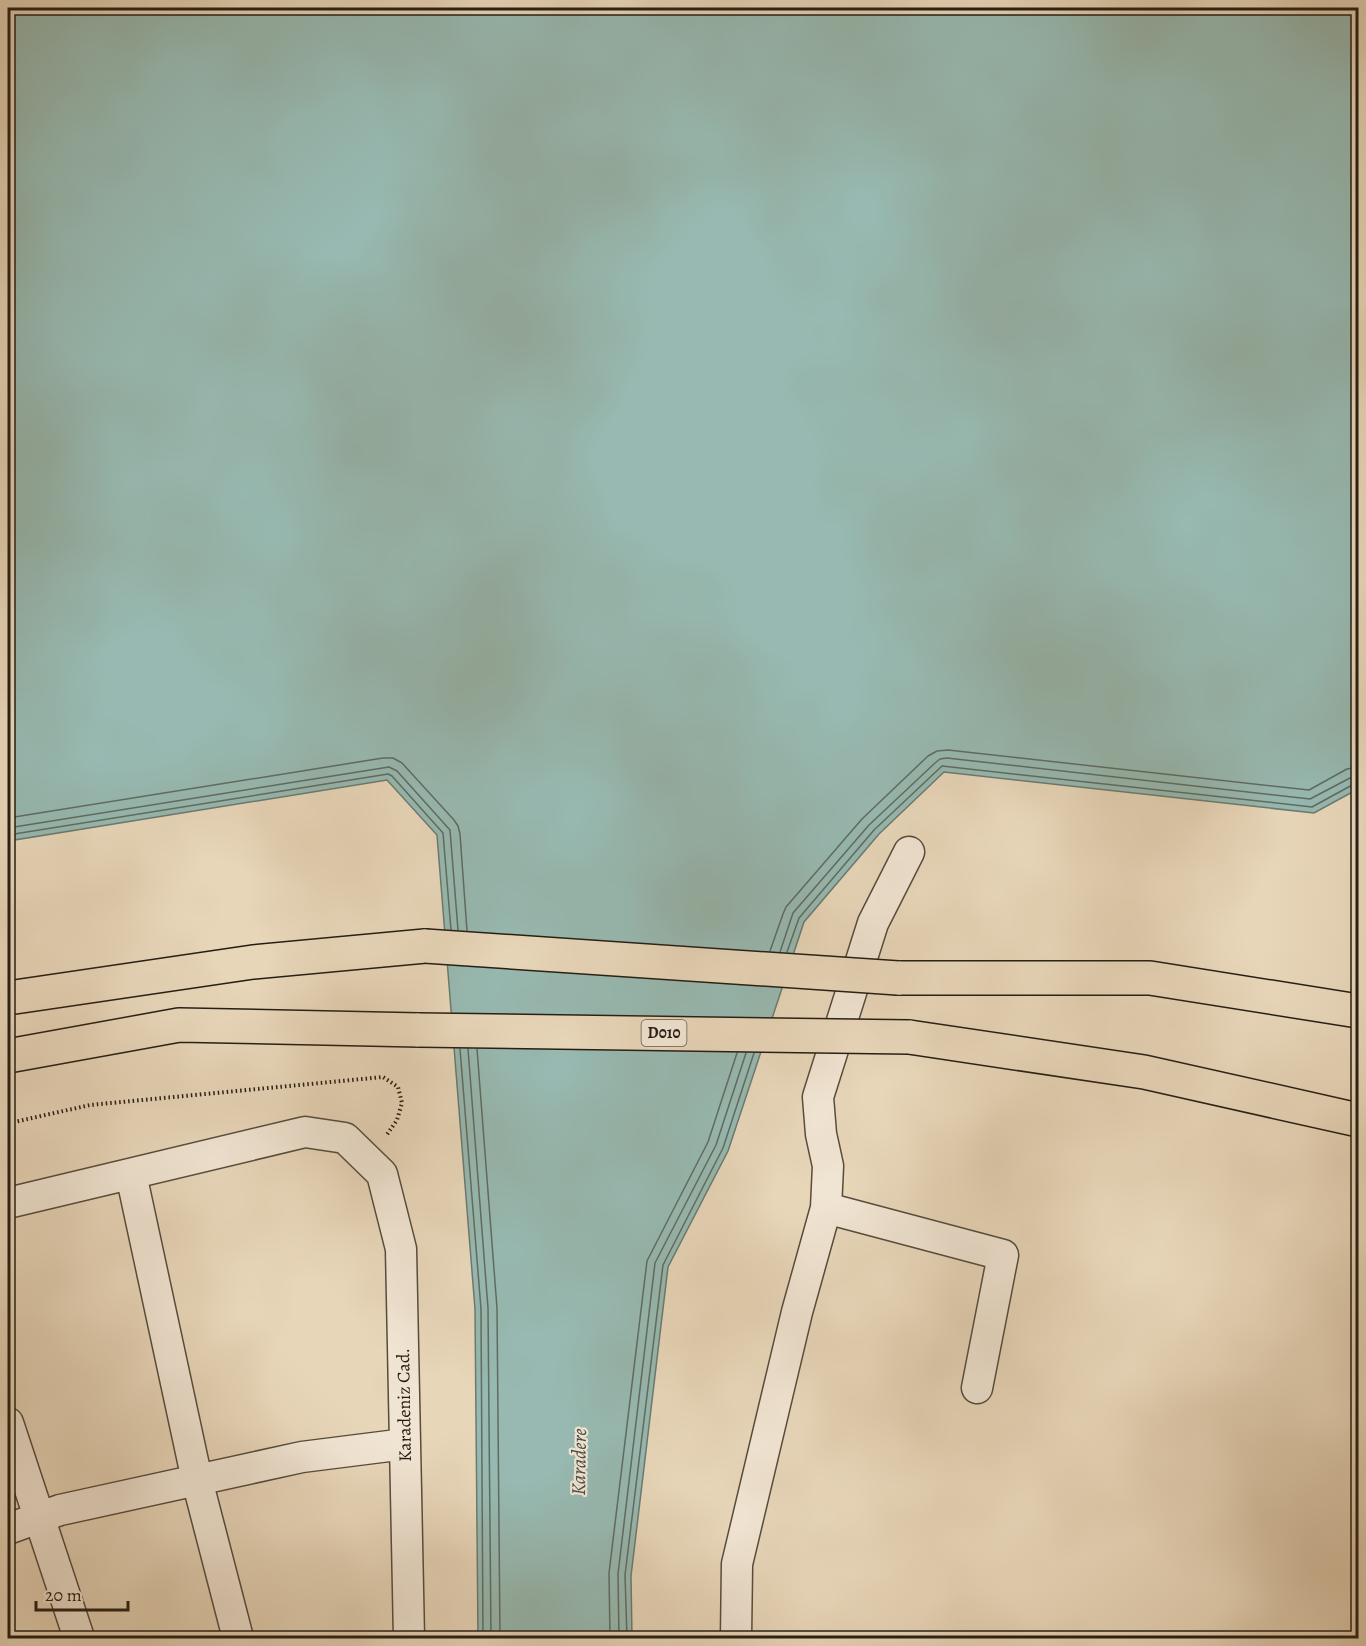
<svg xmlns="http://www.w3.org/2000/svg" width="1366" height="1646" font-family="Alegreya,serif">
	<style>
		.water { fill: #97b9b1; stroke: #697b72; stroke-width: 1.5 }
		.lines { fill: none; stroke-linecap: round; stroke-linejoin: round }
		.shore { stroke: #5e6c62; stroke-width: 1.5 }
		.minor-casing { stroke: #564c3d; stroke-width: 33 }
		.highway-casing { stroke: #251e14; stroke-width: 36 }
		.path { stroke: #251e14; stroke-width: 4; stroke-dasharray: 1.5 3; stroke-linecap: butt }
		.minor { stroke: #f0e4d2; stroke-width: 30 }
		.highway { stroke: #e8d6b9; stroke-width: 33 }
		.highway-bridge-casing { stroke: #251e14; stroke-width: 36; stroke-linecap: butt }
		.highway-bridge { stroke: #e8d6b9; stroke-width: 33 }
		.labels { text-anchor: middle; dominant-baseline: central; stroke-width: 4.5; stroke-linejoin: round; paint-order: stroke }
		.shield { fill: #f0e4d2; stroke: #62594d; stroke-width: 1.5 }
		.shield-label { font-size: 16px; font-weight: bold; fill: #251e14 }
		.street-label { font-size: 18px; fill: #251e14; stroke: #f0e4d2 }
		.water-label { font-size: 20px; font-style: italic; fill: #474c43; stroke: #f0e4d2 }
	</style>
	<rect width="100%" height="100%" fill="#e8d6b9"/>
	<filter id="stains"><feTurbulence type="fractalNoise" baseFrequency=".00333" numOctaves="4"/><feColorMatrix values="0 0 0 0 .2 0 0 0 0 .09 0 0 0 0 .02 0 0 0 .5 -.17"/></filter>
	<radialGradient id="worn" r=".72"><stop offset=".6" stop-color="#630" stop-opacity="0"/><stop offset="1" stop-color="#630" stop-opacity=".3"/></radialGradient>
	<path class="water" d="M8,8H1358V789L1314,813L944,772L879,834L804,922L728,1151L668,1267L631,1576L632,1638H478L475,1309L437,835L387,780L8,841Z"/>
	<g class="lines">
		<path class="shore" d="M8,818L383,758H393L402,763L454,820L458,826L460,834L467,931
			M8,828L389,767L397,771L450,830L458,930
			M8,835L388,774L392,776L443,833L451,930
			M770,951L783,914L786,907L862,819L928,756L937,751L948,750L1309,790L1347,769L1358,767
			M780,952L793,913L869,825L935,763L940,759L947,758L1310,799L1350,778L1358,776
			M787,952L799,918L874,830L942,766L1312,807L1354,784H1358
			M460,1049L481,1309L483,1638
			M468,1049L488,1308L491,1638
			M477,1049L497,1308L500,1638
			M610,1638L609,1573L647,1261L708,1142L737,1053
			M619,1638L618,1574L655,1263L716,1145L746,1053
			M627,1638L625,1575L663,1265L723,1148L754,1053"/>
		<defs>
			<path id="minor" d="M131,1174L197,1480L238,1638
				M8,1203L305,1132L345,1138L382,1174L401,1249L409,1638
				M826,1208L1003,1255L977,1388
				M8,1423L79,1638
				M8,1529L60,1510L302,1457L405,1444
				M736,1638L737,1564L797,1312L826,1208L828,1166L821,1134L818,1097L873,923L909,852"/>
			<path id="highway" d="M898,978H1150L1358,1011
				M8,998L253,962L425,946
				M909,1037L1144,1072L1358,1120
				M8,1056L179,1025L419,1030"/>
		</defs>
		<use href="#minor" class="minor-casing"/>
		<use href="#highway" class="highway-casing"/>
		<path class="path" d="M8,1113L10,1123L90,1105L383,1077L398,1087L402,1103L397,1120L386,1136"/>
		<use href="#minor" class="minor"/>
		<use href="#highway" class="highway"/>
		<defs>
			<path id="highway-bridge" d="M425,946L898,978
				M419,1030L909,1037"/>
		</defs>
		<use href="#highway-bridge" class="highway-bridge-casing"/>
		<use href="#highway-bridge" class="highway-bridge"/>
	</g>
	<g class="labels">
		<rect class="shield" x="641.5" y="1020" width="45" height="26" rx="4.5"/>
		<g class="shield-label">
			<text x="664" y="1033">D010</text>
		</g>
		<g class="street-label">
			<text transform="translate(404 1405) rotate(-91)">Karadeniz Cad.</text>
		</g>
		<g class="water-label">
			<text transform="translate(579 1462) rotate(-89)">Karadere</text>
		</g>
	</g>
	<rect width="1366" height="1646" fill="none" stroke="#e8d6b9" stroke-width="30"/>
	<rect x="9" y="9" width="1348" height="1628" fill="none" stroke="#251e14" stroke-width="3"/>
	<rect x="15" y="15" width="1336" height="1616" fill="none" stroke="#251e14" stroke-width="1.5"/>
	<path d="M36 1601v9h92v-9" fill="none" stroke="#251e14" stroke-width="3"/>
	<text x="45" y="1601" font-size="18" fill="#251e14" stroke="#f0e4d2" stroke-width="4.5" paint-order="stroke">20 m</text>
	<rect width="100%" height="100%" filter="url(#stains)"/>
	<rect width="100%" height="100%" fill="url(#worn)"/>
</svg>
